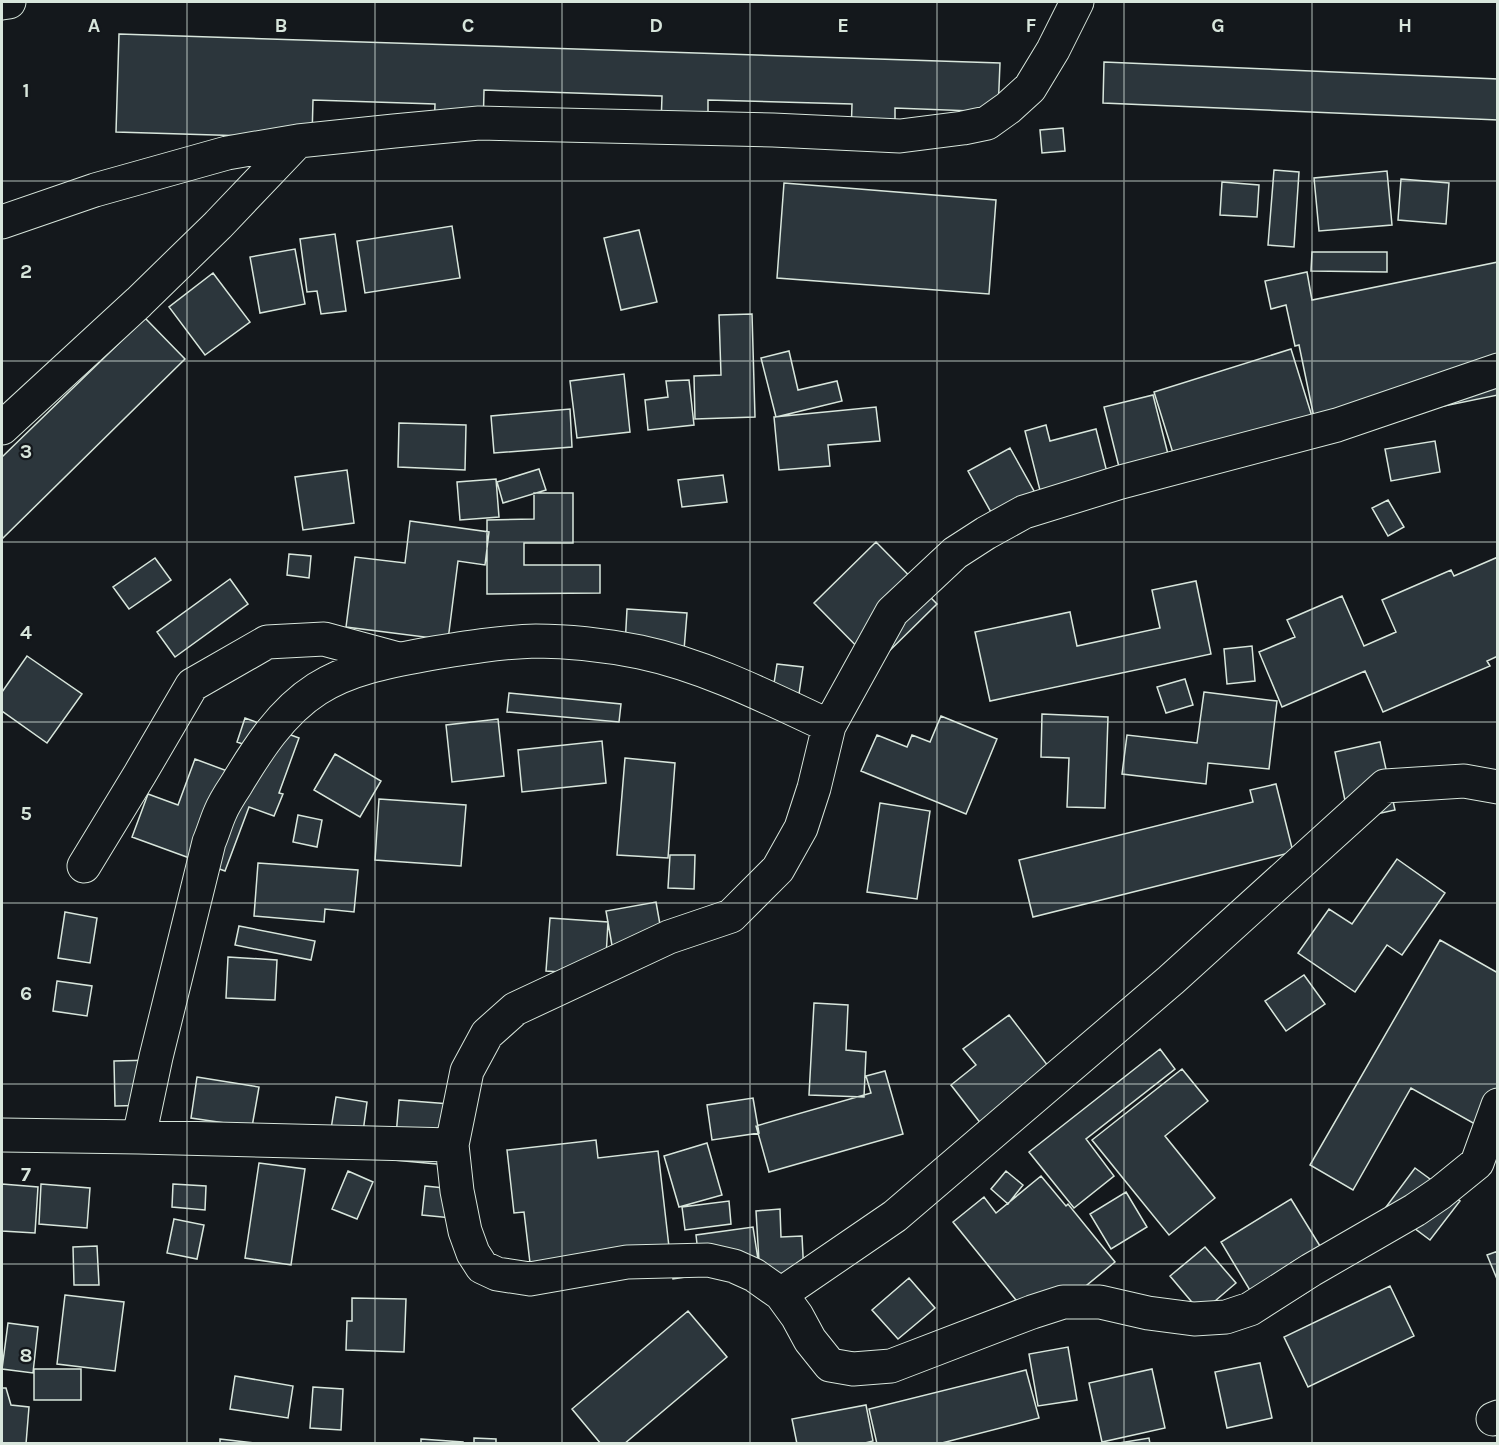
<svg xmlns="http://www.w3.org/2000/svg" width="1499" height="1445" font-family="Karla,sans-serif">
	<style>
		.building { fill: #2c363c; stroke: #d8e6dc; stroke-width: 1.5 }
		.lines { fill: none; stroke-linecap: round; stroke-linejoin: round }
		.minor-casing { stroke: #d8e6dc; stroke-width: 35 }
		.secondary-casing { stroke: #d8e6dc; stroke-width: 35 }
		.minor { stroke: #14181c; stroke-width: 33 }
		.secondary { stroke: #14181c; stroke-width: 33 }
		.grid { fill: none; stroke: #d8e6dc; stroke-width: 1.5; stroke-opacity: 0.55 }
		.grid-label { font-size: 20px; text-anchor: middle; font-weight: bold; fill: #d8e6dc; stroke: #14181c; stroke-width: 4.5; stroke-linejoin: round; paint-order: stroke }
	</style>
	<rect width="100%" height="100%" fill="#14181c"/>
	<path class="building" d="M119,34L1000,63L998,112L895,108V138L851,136L852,104L708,100V127L661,125L662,96L484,90L483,133L434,132L435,104L313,100L312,138L116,132Z
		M1104,62L1498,79V120L1103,103Z
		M1063,128L1065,151L1042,153L1040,130Z
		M1274,170L1299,172L1294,247L1268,245Z
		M1387,171L1392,225L1319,231L1314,178Z
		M1401,179L1449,183L1446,224L1398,220Z
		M1222,182L1259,185L1257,217L1220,215Z
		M784,183L996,200L989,294L777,278Z
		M452,226L460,278L365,293L357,241Z
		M639,230L657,302L621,310L604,238Z
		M335,234L346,311L321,314L317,291L307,292L300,239Z
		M295,249L305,304L260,313L250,257Z
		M1312,252H1387V272L1311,271Z
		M1498,262V395L1317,432L1299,345L1295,346L1286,305L1271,309L1265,281L1307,272L1312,300Z
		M213,273L250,322L205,355L169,307Z
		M752,314L755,417L695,419L694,376L721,375L719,315Z
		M145,318L185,359L2,539V457Z
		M1291,349L1314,423L1177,466L1154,392Z
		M789,351L798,390L837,381L842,401L776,417L761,358Z
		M624,374L630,432L577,438L570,381Z
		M689,380L694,425L648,430L645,400L668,397L666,381Z
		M1153,395L1172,470L1123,483L1104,407Z
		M876,407L880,441L828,445L830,466L779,470L774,417Z
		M570,409L572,447L494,453L491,416Z
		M399,423L466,425L465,470L398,467Z
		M1046,425L1050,441L1096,429L1114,500L1047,518L1025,431Z
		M1435,441L1440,472L1391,481L1385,449Z
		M1010,448L1048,516L1006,539L968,471Z
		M539,469L546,490L503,503L497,482Z
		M347,470L354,523L303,530L295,477Z
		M723,475L727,502L682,507L678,480Z
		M496,479L499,517L460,520L457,482Z
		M534,493H573V543H524V565H600V593L487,594V520L534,519Z
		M1388,500L1404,527L1388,536L1372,508Z
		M410,521L489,532L485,565L458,561L448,640L346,627L355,557L405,563Z
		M876,542L937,604L875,665L814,603Z
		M289,554L311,556L309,578L287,575Z
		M1498,557V656L1487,661L1490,666L1383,712L1365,671L1282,707L1259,652L1295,637L1287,620L1342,596L1364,646L1396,632L1382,600L1451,570L1454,576Z
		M155,558L171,580L129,609L113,587Z
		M230,579L248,604L175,657L157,632Z
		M1196,581L1211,654L990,701L975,632L1070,612L1077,646L1160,628L1152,590Z
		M627,609L687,613L684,650L625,646Z
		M1252,646L1255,681L1227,684L1224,649Z
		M27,656L82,694L47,743L2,711V692Z
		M777,664L803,667L799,694L773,690Z
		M1185,679L1193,705L1166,713L1157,687Z
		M1204,692L1277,701L1269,769L1208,763L1206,784L1122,774L1127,735L1197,743Z
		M509,693L621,704L619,722L507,712Z
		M1042,714L1108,717L1105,808L1067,807L1069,758L1041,757Z
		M941,716L997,739L966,814L861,771L877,735L907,747L912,735L930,742Z
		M245,718L299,738L279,793L283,794L274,816L249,807L225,871L132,837L148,794L178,805L195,759L254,781L265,752L237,742Z
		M498,719L504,776L452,782L446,725Z
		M602,741L606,783L522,792L518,750Z
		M1380,742L1395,810L1349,820L1335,752Z
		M335,754L381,781L360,817L314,790Z
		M625,758L675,763L668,858L617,855Z
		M1276,784L1293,852L1033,917L1019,860L1253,802L1250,790Z
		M379,799L466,805L461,866L375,860Z
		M880,803L930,811L917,899L867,892Z
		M298,815L322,820L317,847L293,842Z
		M670,855H695L694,889L668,888Z
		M1397,859L1445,893L1402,955L1387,945L1355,992L1298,953L1329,909L1352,924Z
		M258,863L358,870L354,912L325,909L324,922L254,916Z
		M656,902L664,947L614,957L606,911Z
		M65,912L97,918L90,963L58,958Z
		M550,918L608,922L605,975L546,971Z
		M239,926L315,941L311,960L235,945Z
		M1440,940L1498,973V1137L1411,1088L1353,1190L1310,1165Z
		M228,957L277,960L275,1000L226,998Z
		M1304,975L1325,1004L1286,1031L1265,1001Z
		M57,981L92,986L87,1016L53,1011Z
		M814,1003L848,1005L846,1050L866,1052L864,1097L809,1095Z
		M1009,1015L1055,1075L985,1129L951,1085L976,1065L963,1049Z
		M1160,1049L1175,1069L1086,1139L1114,1176L1074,1208L1029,1152Z
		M154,1060L156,1105L115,1106L114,1061Z
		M1182,1069L1208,1101L1165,1136L1215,1198L1169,1235L1092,1140Z
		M885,1071L903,1134L769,1172L756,1126L871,1093L866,1076Z
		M197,1077L259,1087L252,1127L191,1118Z
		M336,1097L367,1102L361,1147L329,1142Z
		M753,1098L759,1133L712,1140L707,1105Z
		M399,1100L463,1105L458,1166L394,1160Z
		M596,1140L598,1158L658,1151L669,1247L532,1280L524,1212L514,1213L507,1150Z
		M707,1143L722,1195L679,1207L664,1156Z
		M259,1163L305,1169L291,1265L245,1258Z
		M1415,1168L1460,1201L1430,1240L1386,1207Z
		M348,1171L373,1182L357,1219L332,1209Z
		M1006,1171L1023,1185L1008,1204L991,1189Z
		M1041,1176L1066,1206L1068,1204L1115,1262L1037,1326L953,1222L984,1197L996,1213Z
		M2,1184L38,1187L35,1233L2,1231Z
		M41,1184L90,1188L87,1228L39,1224Z
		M173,1184L206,1186L205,1210L172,1207Z
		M425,1186L454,1189L452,1218L422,1215Z
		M1126,1192L1147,1227L1111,1249L1090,1214Z
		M1291,1199L1320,1246L1291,1263L1309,1291L1266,1317L1221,1242Z
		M729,1201L731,1224L685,1230L682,1207Z
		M780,1209L781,1237L802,1236L804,1275L760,1278L756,1211Z
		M174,1219L204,1225L197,1259L167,1253Z
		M753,1227L759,1266L673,1279L670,1257L698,1253L696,1235Z
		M97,1246L99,1285H74L73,1247Z
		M1205,1247L1236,1283L1201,1313L1170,1276Z
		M1498,1251V1279H1497L1487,1255Z
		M909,1278L935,1308L898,1339L872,1310Z
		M1390,1286L1414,1336L1308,1387L1284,1337Z
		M65,1295L124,1302L115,1371L57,1364Z
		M352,1298L406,1299L404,1352L346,1350L347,1321H352Z
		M688,1311L727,1357L624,1444H601L572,1409Z
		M8,1323L38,1327L33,1373L2,1369Z
		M1068,1347L1077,1400L1038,1406L1029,1354Z
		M1260,1363L1272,1418L1227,1428L1215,1372Z
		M34,1369H81V1400H34Z
		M1152,1369L1165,1428L1102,1442L1089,1383Z
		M1026,1370L1039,1418L938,1444H877L869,1409Z
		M235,1376L293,1386L288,1418L230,1409Z
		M313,1387L343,1389L341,1430L310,1428Z
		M2,1388H6L11,1405L29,1407L26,1444H2Z
		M866,1405L873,1441L861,1444H797L792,1419Z
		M474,1438L496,1439V1444H474Z
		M1149,1438L1150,1444H1113Z
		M220,1439L254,1443V1444H220Z
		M421,1439L463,1442V1444H421Z"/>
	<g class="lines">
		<defs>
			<path id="minor" d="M2,222L95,190L227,153L298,141L394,131L479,123L773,130L900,136L963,128L987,123L1008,108L1030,88L1053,50L1077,2
				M1498,370L1337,425L1121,482L1024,512L986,533L955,553L892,612L829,726L814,788L801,828L778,869L731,916L669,937L515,1009L487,1034L467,1071L452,1145L457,1191L465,1231L473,1253L482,1267L497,1274L530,1279L627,1262L708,1260L734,1266L754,1275L781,1294L797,1316L810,1340L830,1365L853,1369L891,1366L1032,1312L1063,1302H1100L1148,1313L1194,1319L1226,1317L1250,1309L1311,1270L1415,1210L1440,1193L1477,1163L1498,1105
				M2,428L139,302L218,225L298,141
				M84,866L140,774L192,685L267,642L324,639L398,659
				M2,1135L139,1137L452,1145
				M139,1137L156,1057L209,842C213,833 216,822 220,813C224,803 230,794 236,785C257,750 281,712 317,689C350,668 390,661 428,654C464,648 500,642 536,641C568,641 609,646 640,652C706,666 769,698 829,726
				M781,1294L895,1216L1171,980L1385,786L1464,781L1498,787
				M1493,1419L1498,1417"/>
			<path id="secondary" d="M2,3L9,2"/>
		</defs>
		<use href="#minor" class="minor-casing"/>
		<use href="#secondary" class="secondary-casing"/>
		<use href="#minor" class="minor"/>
		<use href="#secondary" class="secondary"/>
	</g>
	<path class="grid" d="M187,2V1444M375,2V1444M562,2V1444M750,2V1444M937,2V1444M1124,2V1444M1312,2V1444M2,181H1498M2,361H1498M2,542H1498M2,722H1498M2,903H1498M2,1084H1498M2,1264H1498"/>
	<g class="grid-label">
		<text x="94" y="32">A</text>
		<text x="281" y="32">B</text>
		<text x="468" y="32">C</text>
		<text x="656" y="32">D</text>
		<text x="843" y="32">E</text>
		<text x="1031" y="32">F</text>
		<text x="1218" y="32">G</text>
		<text x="1405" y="32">H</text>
		<text x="26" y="97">1</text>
		<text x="26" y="278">2</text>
		<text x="26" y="458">3</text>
		<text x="26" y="639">4</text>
		<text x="26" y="820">5</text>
		<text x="26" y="1000">6</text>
		<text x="26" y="1181">7</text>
		<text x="26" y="1362">8</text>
	</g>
	<rect width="1499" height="1445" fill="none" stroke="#d8e6dc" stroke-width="6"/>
</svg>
